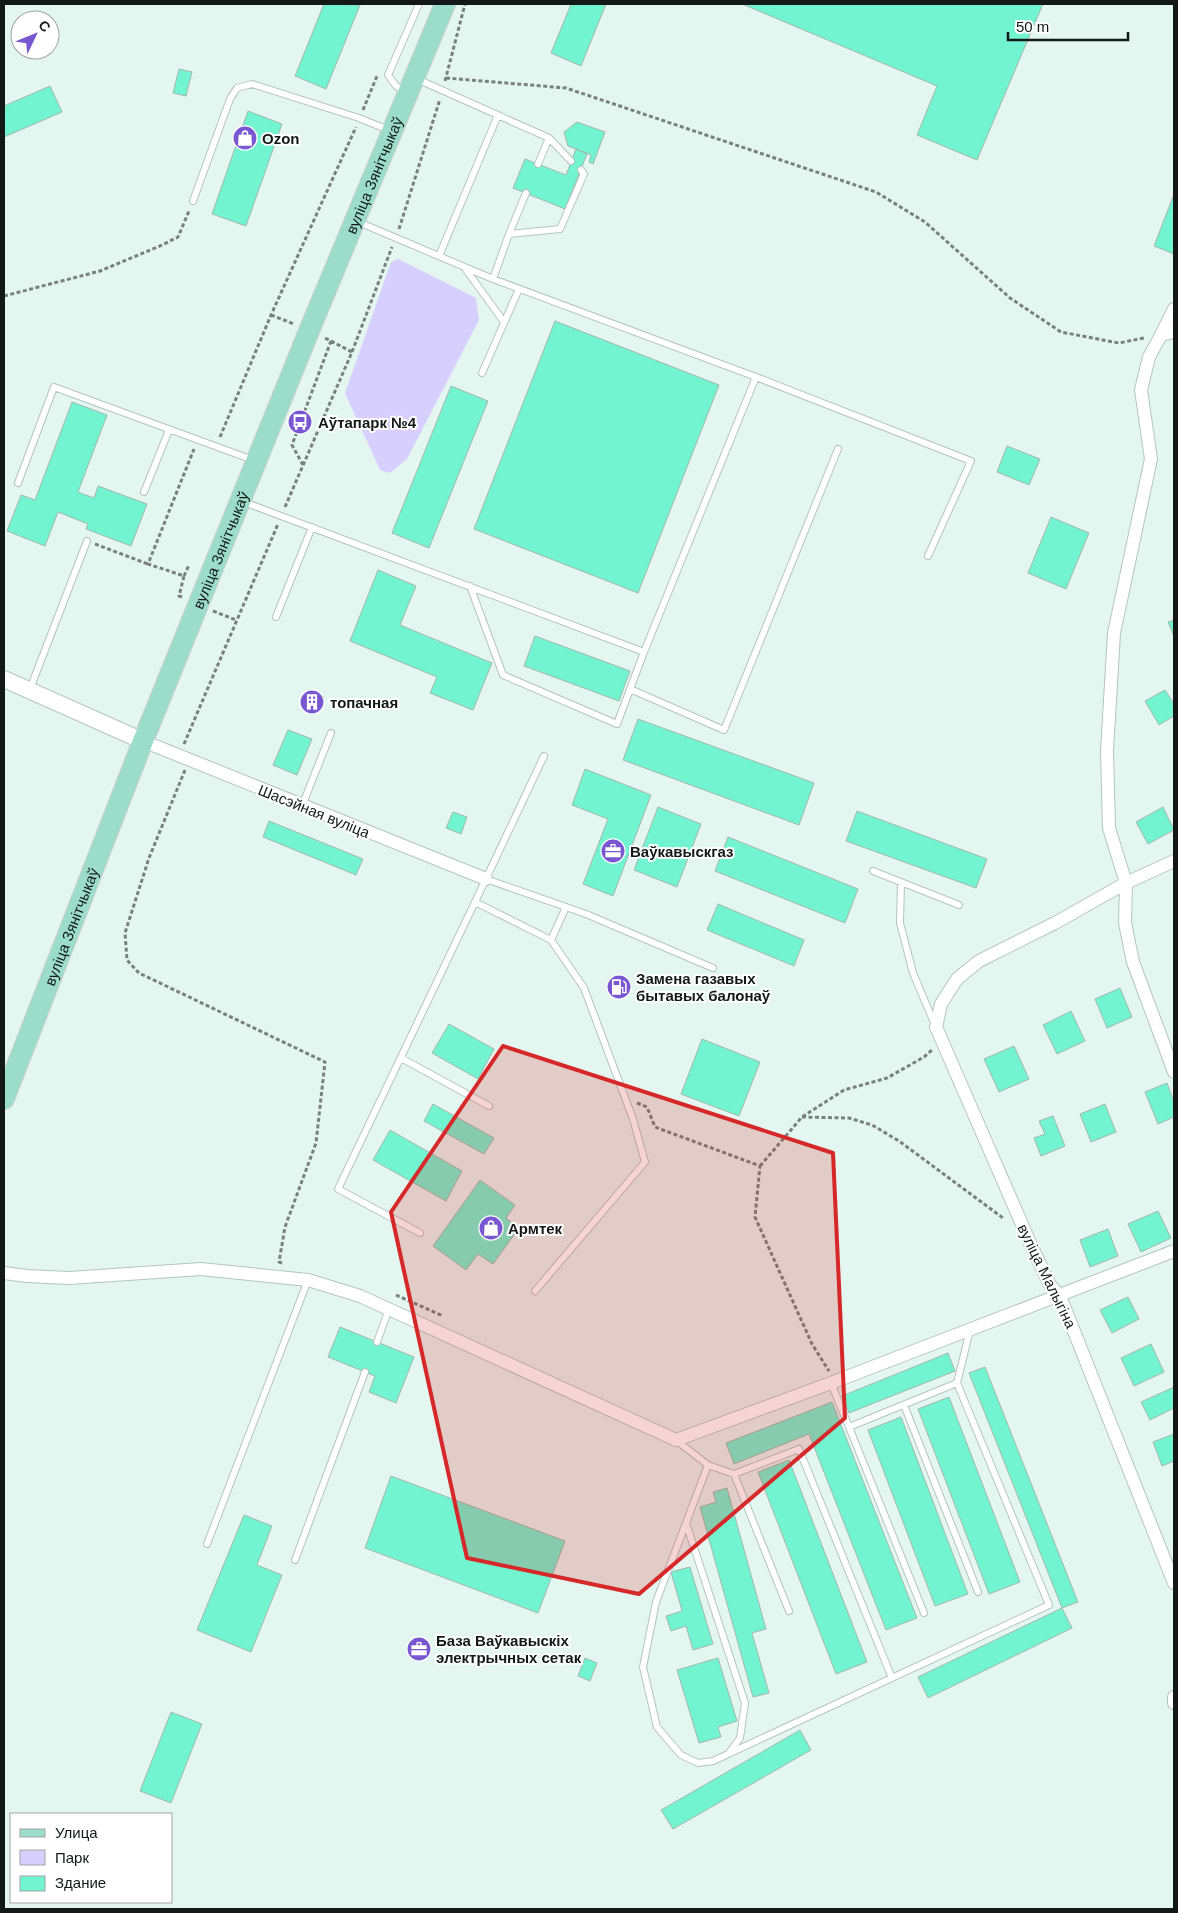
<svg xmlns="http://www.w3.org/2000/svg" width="1178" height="1913" font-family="Arial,sans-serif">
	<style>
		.green { fill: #d7d0fe }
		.building { fill: #72f4d0; stroke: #a5b6b0 }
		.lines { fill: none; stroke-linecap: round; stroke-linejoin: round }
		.service-casing { stroke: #b4c5bf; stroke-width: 8 }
		.minor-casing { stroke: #b4c5bf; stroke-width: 14 }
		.tertiary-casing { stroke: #b4c5bf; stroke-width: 18 }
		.primary-casing { stroke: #d0d1d1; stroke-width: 22 }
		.path { stroke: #77827e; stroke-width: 3; stroke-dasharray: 4 2.5; stroke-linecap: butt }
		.service { stroke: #fff; stroke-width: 6 }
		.minor { stroke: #fff; stroke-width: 12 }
		.tertiary { stroke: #fff; stroke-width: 16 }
		.primary { stroke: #9bdcca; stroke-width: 20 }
		.marked { fill: #d62828; fill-opacity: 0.2; stroke: #d62828; stroke-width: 4; stroke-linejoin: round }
		.labels { text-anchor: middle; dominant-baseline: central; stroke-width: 4; stroke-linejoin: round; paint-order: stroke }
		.poi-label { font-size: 15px; font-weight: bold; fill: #131917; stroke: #fff; text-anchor: start }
		.street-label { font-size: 15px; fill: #131917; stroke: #fff }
	</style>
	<rect width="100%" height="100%" fill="#e4f6f0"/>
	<path class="green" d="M398,259L476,298L479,320L407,459L390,473L380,470L345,393L391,262Z"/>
	<path class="building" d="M324,4L360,5L326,89L295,76Z
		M571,4H606L581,66L551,53Z
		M742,4H1043L977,160L917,135L937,86Z
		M179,69L192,72L186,96L173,93Z
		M50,86L62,112L4,137V106Z
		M248,111L282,124L246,226L212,214Z
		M577,122L605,132L593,164L589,162L591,155L568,146L564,132Z
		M576,149L587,154L565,209L513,188L525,159L566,175Z
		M1174,194V254L1154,246Z
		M555,321L719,385L638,593L474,529Z
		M451,386L488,401L429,548L392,533Z
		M72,402L107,415L78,492L94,498L98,486L147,504L131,546L86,529L88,524L58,512L45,546L7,531L21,495L35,500Z
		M1007,446L1040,459L1029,485L997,472Z
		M1051,517L1089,533L1066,589L1028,573Z
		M378,570L416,586L400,625L492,663L473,710L430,693L437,677L350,641Z
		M1174,620V636L1168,622Z
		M535,636L630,671L619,701L524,666Z
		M308,690L324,697L317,713L301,706Z
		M1165,690L1174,704V716L1159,725L1145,701Z
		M638,719L814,783L799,825L623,760Z
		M288,730L312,739L297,775L273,765Z
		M585,769L651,795L613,896L583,884L608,819L572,805Z
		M658,807L701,824L677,887L634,870Z
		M1163,807L1174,830L1148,844L1136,822Z
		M857,811L987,859L976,888L846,841Z
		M453,812L467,817L461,834L446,828Z
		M269,821L363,859L356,875L263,837Z
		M728,837L858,889L845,923L715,871Z
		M718,904L804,940L794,966L707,930Z
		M1120,988L1132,1017L1107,1028L1095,999Z
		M1071,1011L1085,1041L1057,1054L1043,1025Z
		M449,1024L494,1049L478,1079L432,1053Z
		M702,1039L760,1062L739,1116L681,1094Z
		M1014,1046L1029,1079L999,1092L984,1059Z
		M1167,1083L1174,1102V1117L1158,1124L1145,1092Z
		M433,1104L494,1138L484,1154L424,1121Z
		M1105,1104L1116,1132L1091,1142L1080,1114Z
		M1053,1116L1065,1146L1041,1156L1034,1138L1045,1134L1039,1121Z
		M390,1130L462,1171L446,1201L373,1160Z
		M480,1180L515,1205L506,1218L519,1228L493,1264L478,1254L466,1270L433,1246Z
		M1158,1211L1171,1238L1141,1252L1128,1224Z
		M1108,1229L1118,1256L1090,1267L1080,1240Z
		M1128,1297L1139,1319L1112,1333L1100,1310Z
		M340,1327L414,1357L396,1403L369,1392L375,1376L328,1357Z
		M1151,1344L1164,1372L1134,1386L1121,1358Z
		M948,1353L955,1371L849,1413L842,1396Z
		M985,1367L1078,1602L1062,1608L969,1373Z
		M1174,1387V1408L1150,1420L1141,1402Z
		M949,1397L1020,1582L989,1594L918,1409Z
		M832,1402L917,1618L886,1630L809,1434L734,1464L726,1443Z
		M901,1417L968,1594L935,1606L868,1430Z
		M1174,1434V1461L1162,1466L1153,1442Z
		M789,1460L867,1662L836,1674L758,1472Z
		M391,1476L565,1541L538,1613L365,1548Z
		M727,1488L766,1629L752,1633L769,1693L753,1697L700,1507L716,1502L713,1492Z
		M244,1515L272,1526L257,1565L282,1575L251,1652L197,1630Z
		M690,1567L713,1644L693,1650L686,1626L671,1631L666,1616L682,1611L671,1572Z
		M1062,1608L1072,1628L928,1698L918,1677Z
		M585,1658L597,1663L590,1681L578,1676Z
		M718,1658L737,1721L718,1727L721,1737L699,1743L677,1670Z
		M171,1712L202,1724L171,1803L140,1791Z
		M800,1730L811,1750L673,1829L661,1810Z"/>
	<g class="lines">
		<defs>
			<path id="service" d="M417,79L549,138L571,161
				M406,92L396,86L388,75L419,4
				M538,164L549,138
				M193,201L230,99L237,88L252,84L359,118L391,131
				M356,221L493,279L756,377L971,461L928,556
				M509,234L526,193
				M439,256L498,115
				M464,267L504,322
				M493,279L509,234L560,229L584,174L581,170
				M482,373L519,289
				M18,483L54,387L253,460
				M144,492L169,430
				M241,501L644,652L756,377
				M470,586L503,675L617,724L644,652
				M276,617L312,527
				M30,689L87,541
				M630,689L724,730L838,449
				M302,806L331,733
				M873,871L959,905
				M486,879L586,914L713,968
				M901,882L900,923L913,973L935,1025
				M551,940L566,907
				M401,1058L489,1106
				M420,1233L338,1189L475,902
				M535,1291L645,1162L633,1119L584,988L551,940L475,902L544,756
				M377,1342L389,1309
				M831,1383L849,1427L957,1383
				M904,1405L978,1592
				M849,1427L924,1613
				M677,1441L708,1465L656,1602L643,1667L657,1727L681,1755L698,1763L713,1761L1049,1605L957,1383L970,1330
				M708,1465L734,1474L789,1611
				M734,1474L799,1449L892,1678
				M686,1523L745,1703L740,1738L729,1753
				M207,1544L308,1280
				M295,1560L365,1372"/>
			<path id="minor" d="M1174,309L1161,335L1174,332
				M1161,335L1149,357L1141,390L1151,459L1114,633L1107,751L1109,828L1126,883L1125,923L1133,962L1174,1072
				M143,741L486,879
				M1174,861L1126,883L1055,923L979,961L957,979L941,1004L936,1027L1031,1245L1050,1285L1060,1296L1174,1583
				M4,1273L27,1276L69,1278L201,1269L308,1280L360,1296L676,1440L831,1383L1174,1251
				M1174,1697V1703"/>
			<path id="tertiary" d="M4,679L143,741"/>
			<g id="primary">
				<path id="s1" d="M4,1099L143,741L309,331L445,4"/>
			</g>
		</defs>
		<use href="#service" class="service-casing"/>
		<use href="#minor" class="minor-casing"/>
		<use href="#tertiary" class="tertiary-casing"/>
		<use href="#primary" class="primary-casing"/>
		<path class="path" d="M446,78L566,88L876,192L925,222L1010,298L1061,332L1119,343L1144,338
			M445,81L465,4
			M363,110L377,76
			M399,229L440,99
			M4,296L100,271L160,246L178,237L189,211
			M271,315L294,324
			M331,341L352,352
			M220,437L271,315L356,127
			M303,465L292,445L331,341L325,338
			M285,507L352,352L392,247
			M95,544L148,564
			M184,576L189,565
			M182,597L179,596L184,576L148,564L194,449
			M213,611L236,620
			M184,744L278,524
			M185,770L149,858L125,933L127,960L139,973L325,1062L316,1143L285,1227L279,1262L282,1263
			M637,1103L647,1107L655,1127L760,1166L755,1217L812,1344L829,1371
			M802,1117L849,1118L872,1125L899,1141L1003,1218
			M760,1166L802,1117L844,1090L887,1078L924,1057L932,1050
			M396,1295L443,1316"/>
		<use href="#service" class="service"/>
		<use href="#minor" class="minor"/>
		<use href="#tertiary" class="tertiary"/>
		<use href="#primary" class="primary"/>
	</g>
	<path class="marked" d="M503,1046L833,1153L845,1418L639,1594L467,1558L391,1212Z"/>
	<defs>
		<symbol id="shop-disc" viewBox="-11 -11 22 22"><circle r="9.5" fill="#7957d1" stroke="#fff"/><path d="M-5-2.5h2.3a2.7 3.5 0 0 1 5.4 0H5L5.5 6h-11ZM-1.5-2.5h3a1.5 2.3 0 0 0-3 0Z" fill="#fff"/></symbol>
		<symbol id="bus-disc" viewBox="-11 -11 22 22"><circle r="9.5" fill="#7957d1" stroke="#fff"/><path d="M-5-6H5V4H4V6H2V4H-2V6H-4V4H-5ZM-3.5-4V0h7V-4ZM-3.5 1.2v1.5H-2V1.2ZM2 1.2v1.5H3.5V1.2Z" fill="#fff"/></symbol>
		<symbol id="building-disc" viewBox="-11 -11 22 22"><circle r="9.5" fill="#7957d1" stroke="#fff"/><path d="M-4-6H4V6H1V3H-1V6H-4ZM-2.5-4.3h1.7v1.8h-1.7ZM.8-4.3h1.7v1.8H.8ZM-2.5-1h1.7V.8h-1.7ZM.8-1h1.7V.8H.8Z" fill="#fff"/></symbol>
		<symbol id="office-disc" viewBox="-11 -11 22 22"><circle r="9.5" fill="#7957d1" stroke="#fff"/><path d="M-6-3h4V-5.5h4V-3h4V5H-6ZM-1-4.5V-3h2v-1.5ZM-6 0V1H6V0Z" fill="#fff"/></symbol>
		<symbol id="fuel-disc" viewBox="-11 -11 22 22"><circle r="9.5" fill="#7957d1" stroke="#fff"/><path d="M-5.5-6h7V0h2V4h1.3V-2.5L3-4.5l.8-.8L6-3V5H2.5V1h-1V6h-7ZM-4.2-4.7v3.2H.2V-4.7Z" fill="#fff"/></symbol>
	</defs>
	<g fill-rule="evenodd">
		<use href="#shop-disc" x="231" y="124" width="28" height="28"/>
		<use href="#bus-disc" x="286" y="408" width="28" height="28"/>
		<use href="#building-disc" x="298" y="688" width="28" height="28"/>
		<use href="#office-disc" x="599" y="837" width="28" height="28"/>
		<use href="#fuel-disc" x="605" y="973" width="28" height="28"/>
		<use href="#shop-disc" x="477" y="1214" width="28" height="28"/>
		<use href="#office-disc" x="405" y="1635" width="28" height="28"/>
	</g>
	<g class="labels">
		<g class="poi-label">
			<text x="262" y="138">Ozon</text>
			<text x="318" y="422">Аўтапарк №4</text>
			<text x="330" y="702">топачная</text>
			<text x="630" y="851">Ваўкавыскгаз</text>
			<text x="636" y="978">Замена газавых<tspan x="636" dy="17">бытавых балонаў</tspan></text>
			<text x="508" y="1228">Армтек</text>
			<text x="436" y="1640">База Ваўкавыскіх<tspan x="436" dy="17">электрычных сетак</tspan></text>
		</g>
		<g class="street-label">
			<text stroke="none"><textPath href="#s1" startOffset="995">вуліца Зянітчыкаў</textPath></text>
			<text stroke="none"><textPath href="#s1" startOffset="590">вуліца Зянітчыкаў</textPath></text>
			<text transform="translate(314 811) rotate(22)">Шасэйная вуліца</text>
			<text stroke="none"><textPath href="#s1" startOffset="185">вуліца Зянітчыкаў</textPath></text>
			<text transform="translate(1047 1276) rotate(64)">вуліца Малыгіна</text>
		</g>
	</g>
	<rect width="1178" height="1913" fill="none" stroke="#131917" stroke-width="10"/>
	<rect x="10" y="1813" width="162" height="90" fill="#ffffff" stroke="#a1a3a2"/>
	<rect x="20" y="1829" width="25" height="8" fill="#9bdcca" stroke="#a1a3a2"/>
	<text x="55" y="1838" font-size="15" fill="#131917">Улица</text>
	<rect x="20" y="1850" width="25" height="15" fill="#d7d0fe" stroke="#a1a3a2"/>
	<text x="55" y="1863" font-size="15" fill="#131917">Парк</text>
	<rect x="20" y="1876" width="25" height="15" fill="#72f4d0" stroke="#a1a3a2"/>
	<text x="55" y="1888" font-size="15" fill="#131917">Здание</text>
	<g transform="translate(35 35) rotate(47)"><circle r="24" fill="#ffffff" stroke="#a1a3a2"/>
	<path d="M0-4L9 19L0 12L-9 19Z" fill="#7957d1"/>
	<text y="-8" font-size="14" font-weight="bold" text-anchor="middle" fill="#131917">С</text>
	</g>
	<path d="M1008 32v8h120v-8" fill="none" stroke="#131917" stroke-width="2.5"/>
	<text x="1016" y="32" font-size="15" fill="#131917" stroke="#ffffff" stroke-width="4" paint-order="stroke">50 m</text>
</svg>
